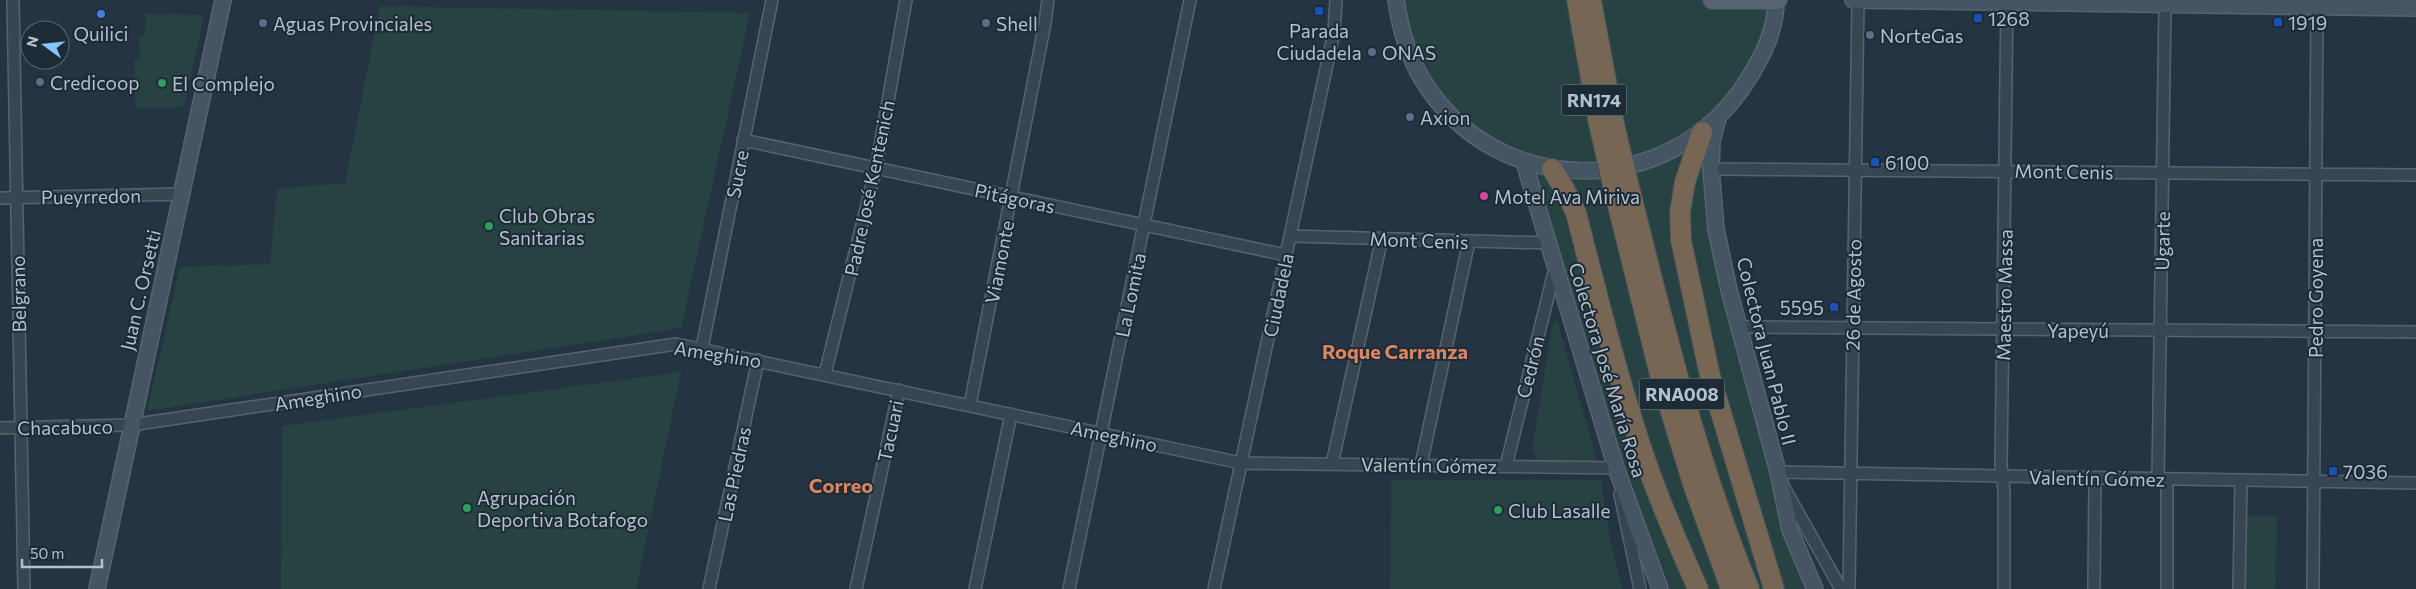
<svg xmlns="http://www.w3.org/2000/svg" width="2416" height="589" font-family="Commissioner,sans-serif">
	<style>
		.green { fill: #264342 }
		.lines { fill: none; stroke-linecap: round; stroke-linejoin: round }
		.minor-casing { stroke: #56646f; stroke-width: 14 }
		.secondary-casing { stroke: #56646f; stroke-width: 18 }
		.primary-casing { stroke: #424f5a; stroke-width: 20 }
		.motorway-casing { stroke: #43515c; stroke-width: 22 }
		.minor { stroke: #384651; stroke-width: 11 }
		.secondary { stroke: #465564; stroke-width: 15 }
		.primary { stroke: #566571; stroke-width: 18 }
		.motorway { stroke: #786655; stroke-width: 20 }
		.motorway-bridge-casing { stroke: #43515c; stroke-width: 22; stroke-linecap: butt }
		.motorway-bridge { stroke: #786655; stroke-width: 20 }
		.transit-dot { fill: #1a4fb4; stroke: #1d2b36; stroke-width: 2 }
		.shop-dot { fill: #3f7fe0; stroke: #1d2b36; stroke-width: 2 }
		.service-dot { fill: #5c6f8a; stroke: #1d2b36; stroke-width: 2 }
		.leisure-dot { fill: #2e9e5b; stroke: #1d2b36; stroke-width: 2 }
		.hotel-dot { fill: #d1479c; stroke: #1d2b36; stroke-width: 2 }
		.labels { text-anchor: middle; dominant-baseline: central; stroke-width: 4; stroke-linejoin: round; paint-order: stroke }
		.shield { fill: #1d2b36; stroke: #87949f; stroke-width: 1 }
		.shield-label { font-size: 18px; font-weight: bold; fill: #b5c1cc }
		.poi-label { font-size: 19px; fill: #b5c1cc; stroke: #1d2b36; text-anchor: start }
		.street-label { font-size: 19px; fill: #b5c1cc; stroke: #1d2b36 }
		.neighbourhood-label { font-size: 20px; font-weight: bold; fill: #db8660; stroke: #1d2b36 }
	</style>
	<rect width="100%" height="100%" fill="#243442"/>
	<path class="green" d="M1396,0H1778L1772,32L1718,118L1716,229L1778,472L1815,589H1660L1524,162L1485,143L1421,79Z
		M380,6L750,13L681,328L147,411L180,267L270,264L277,189L345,183Z
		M146,14L204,15L184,107L135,108L134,60L140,58L139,37L145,36Z
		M1555,322L1558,324L1597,460L1595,462L1538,460L1532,450L1552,326Z
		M681,372L636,589H281L282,426Z
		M1391,480H1601L1610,540L1623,589H1390Z
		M2243,516L2277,517L2275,589H2242Z"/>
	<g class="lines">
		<defs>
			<path id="minor" d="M13,0L24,589
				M743,140L1286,255
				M1711,169L2416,175
				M0,198L182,194
				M1290,236L1548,243
				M1740,327L2416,332
				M702,348L772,0
				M825,374L876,168L906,0
				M970,405L1045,23L1048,0
				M0,428L131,425L676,344L1241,463L1616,468L1617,474
				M1332,464L1382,238
				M1421,465L1469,241
				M1506,466L1555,268
				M1778,472L2416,483
				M2158,479L2165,4
				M2167,479V589
				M1783,486L1841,589
				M1620,494L1640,589
				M709,589L758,360
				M856,589L899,390
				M975,589L1011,414
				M1069,589L1190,0
				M1214,589L1334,32L1336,0
				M1849,589L1858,2
				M2004,589V491L2001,465L2007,2
				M2094,589L2095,478
				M2239,589L2241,480
				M2313,589L2317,7"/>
			<path id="secondary" d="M1396,0C1400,28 1407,54 1422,79C1496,201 1671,201 1747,81C1763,56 1776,30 1776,0
				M1853,0L2416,8
				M1718,118L1712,141L1711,169L1716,229L1729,290L1778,472L1790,530L1815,589
				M1524,162L1616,468L1660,589
				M97,589L223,0"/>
			<path id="primary" d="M1712,0H1778"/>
			<path id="motorway" d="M1702,132L1685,182L1680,212L1681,240L1710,376L1774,589
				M1552,169L1565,190L1576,213C1596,290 1615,368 1640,444C1656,494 1677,542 1698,589
				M1631,195C1664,328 1697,461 1749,589
				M1616,198L1662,383L1694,487L1731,589"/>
		</defs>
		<use href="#minor" class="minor-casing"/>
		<use href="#secondary" class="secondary-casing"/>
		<use href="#primary" class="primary-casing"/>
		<use href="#motorway" class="motorway-casing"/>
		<use href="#minor" class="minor"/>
		<use href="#secondary" class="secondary"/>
		<use href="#primary" class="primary"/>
		<use href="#motorway" class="motorway"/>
		<defs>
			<path id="motorway-bridge" d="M1577,0L1599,124L1616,198
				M1591,0L1614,124L1631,195"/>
		</defs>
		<use href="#motorway-bridge" class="motorway-bridge-casing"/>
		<use href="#motorway-bridge" class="motorway-bridge"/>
	</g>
	<g class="transit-dot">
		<rect x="1314" y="6" width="10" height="10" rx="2.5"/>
		<rect x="1973" y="13" width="10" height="10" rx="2.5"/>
		<rect x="2273" y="17" width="10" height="10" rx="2.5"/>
		<rect x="1870" y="157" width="10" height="10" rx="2.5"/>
		<rect x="1829" y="302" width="10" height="10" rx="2.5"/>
		<rect x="2328" y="466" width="10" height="10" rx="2.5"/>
	</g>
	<circle class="shop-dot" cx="101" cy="14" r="5"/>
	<g class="service-dot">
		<circle cx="263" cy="23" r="5"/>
		<circle cx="986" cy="23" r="5"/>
		<circle cx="1870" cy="35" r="5"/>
		<circle cx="1372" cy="52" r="5"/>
		<circle cx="40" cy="82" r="5"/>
		<circle cx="1410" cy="117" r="5"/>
	</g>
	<g class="leisure-dot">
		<circle cx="162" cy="83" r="5"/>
		<circle cx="489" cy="226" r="5"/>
		<circle cx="467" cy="508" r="5"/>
		<circle cx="1498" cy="510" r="5"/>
	</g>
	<circle class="hotel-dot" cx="1484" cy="196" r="5"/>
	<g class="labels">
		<g class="shield">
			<rect x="1561.5" y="84.5" width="65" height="31" rx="4"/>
			<rect x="1639.5" y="378.5" width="85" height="31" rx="4"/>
		</g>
		<g class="shield-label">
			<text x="1594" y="100">RN174</text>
			<text x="1682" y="394">RNA008</text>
		</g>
		<g class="poi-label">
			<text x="1988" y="18">1268</text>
			<text x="2288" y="22">1919</text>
			<text x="273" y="23">Aguas Provinciales</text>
			<text x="996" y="23">Shell</text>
			<text x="1319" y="30" text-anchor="middle">Parada<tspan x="1319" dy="22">Ciudadela</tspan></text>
			<text x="101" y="33" text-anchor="middle">Quilici</text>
			<text x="1880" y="35">NorteGas</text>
			<text x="1382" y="52">ONAS</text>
			<text x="50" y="82">Credicoop</text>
			<text x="172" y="83">El Complejo</text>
			<text x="1420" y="117">Axion</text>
			<text x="1885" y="162">6100</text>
			<text x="1494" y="196">Motel Ava Miriva</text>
			<text x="499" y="215">Club Obras<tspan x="499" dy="22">Sanitarias</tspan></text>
			<text x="1824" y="307" text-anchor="end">5595</text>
			<text x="2343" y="471">7036</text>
			<text x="477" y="497">Agrupación<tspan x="477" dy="22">Deportiva Botafogo</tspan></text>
			<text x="1508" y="510">Club Lasalle</text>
		</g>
		<g class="street-label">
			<text transform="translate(2064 171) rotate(1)">Mont Cenis</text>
			<text transform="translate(737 174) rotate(-79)">Sucre</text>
			<text transform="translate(869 188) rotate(-78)">Padre José Kentenich</text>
			<text transform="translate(91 196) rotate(-1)">Pueyrredon</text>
			<text transform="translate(1015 198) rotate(12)">Pitágoras</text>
			<text transform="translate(1419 240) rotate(2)">Mont Cenis</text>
			<text transform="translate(2162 241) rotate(-89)">Ugarte</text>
			<text transform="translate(999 262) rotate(-79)">Viamonte</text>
			<text transform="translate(140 290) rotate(-77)">Juan C. Orsetti</text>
			<text transform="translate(18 294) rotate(-91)">Belgrano</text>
			<text transform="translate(1130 295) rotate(-78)">La Lomita</text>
			<text transform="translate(1278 295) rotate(-78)">Ciudadela</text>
			<text transform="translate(1853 295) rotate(-89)">26 de Agosto</text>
			<text transform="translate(2004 295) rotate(-89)">Maestro Massa</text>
			<text transform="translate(2315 298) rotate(-90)">Pedro Goyena</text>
			<text x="2078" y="330">Yapeyú</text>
			<text transform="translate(1767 351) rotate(76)">Colectora Juan Pablo II</text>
			<text transform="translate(718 354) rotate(9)">Ameghino</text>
			<text transform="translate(1530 367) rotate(-76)">Cedrón</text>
			<text transform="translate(1608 370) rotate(73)">Colectora José María Rosa</text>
			<text transform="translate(318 397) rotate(-9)">Ameghino</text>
			<text transform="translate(65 427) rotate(-1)">Chacabuco</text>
			<text transform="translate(890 431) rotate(-78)">Tacuari</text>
			<text transform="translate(1114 436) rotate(12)">Ameghino</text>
			<text transform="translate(1429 465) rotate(1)">Valentín Gómez</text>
			<text transform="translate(734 474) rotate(-78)">Las Piedras</text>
			<text transform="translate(2097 478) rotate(1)">Valentín Gómez</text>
		</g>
		<g class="neighbourhood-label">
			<text x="1395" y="351">Roque Carranza</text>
			<text x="841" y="485">Correo</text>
		</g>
	</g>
	<g transform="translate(45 45) rotate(285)"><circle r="24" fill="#1d2b36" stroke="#5a6772"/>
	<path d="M0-4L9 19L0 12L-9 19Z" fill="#88c4fe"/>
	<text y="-8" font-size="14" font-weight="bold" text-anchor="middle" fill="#b5c1cc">N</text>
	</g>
	<path d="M22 559v8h80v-8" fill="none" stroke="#b5c1cc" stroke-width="2.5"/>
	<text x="30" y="559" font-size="15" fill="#b5c1cc" stroke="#1d2b36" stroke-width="4" paint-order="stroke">50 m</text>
</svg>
